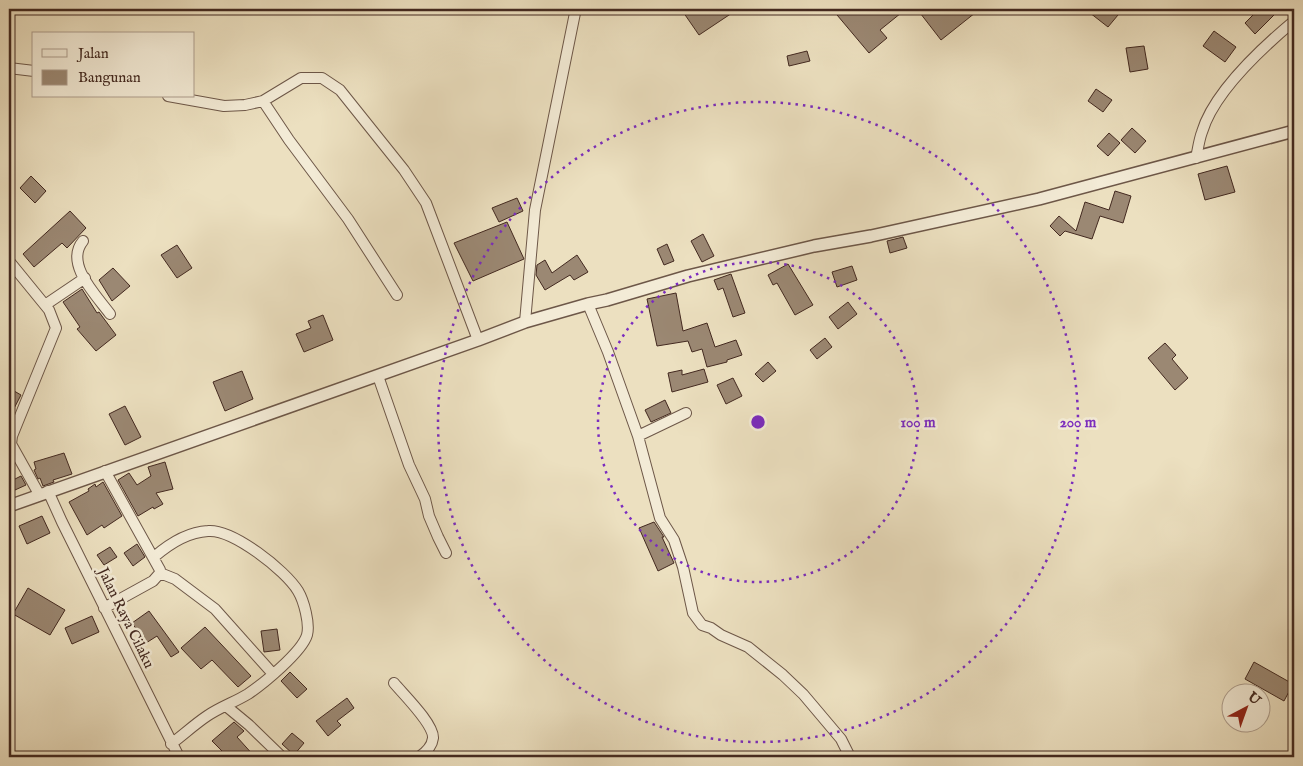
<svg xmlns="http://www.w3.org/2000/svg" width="1303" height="766" font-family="'IM FELL English',serif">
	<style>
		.building { fill: #9b8873; stroke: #432920 }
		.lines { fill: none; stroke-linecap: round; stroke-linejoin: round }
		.minor-casing { stroke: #6d5748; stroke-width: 12 }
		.tertiary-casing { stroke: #6d5748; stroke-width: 14 }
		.minor { stroke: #f3ebd6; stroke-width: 10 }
		.tertiary { stroke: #f3ebd6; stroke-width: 11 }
		.ring { fill: none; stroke: #7b2cbf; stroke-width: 2.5; stroke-dasharray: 2.5 5 }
		.labels { text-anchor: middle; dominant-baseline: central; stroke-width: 5; stroke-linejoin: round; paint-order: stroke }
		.street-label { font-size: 15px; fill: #432920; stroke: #f3ebd6 }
		.centre { fill: #7b2cbf; stroke: #f3ebd6; stroke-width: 2.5 }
		.ring-label { font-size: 15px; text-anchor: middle; font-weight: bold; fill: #7b2cbf; stroke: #f3ebd6; stroke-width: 5; stroke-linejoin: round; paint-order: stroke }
	</style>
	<rect width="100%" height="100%" fill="#ece0c0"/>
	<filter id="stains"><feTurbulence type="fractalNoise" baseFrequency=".004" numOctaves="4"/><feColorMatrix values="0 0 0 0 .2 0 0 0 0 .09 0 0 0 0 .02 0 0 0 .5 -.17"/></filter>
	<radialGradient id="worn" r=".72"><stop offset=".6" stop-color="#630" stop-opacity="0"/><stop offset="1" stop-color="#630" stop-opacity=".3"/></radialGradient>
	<path class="building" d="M681,9H738L699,35Z
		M832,9H906L880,30L887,38L869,53Z
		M917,9H980L941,40Z
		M1085,9H1123L1108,27Z
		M1259,9H1280L1255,34L1245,23Z
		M1214,31L1236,47L1225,62L1203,46Z
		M1144,46L1148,69L1130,72L1126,48Z
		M807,51L810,61L789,66L787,56Z
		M1096,89L1112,100L1103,112L1088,101Z
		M1132,128L1146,141L1135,153L1121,140Z
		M1109,133L1120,143L1108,156L1097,146Z
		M1227,166L1235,192L1205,200L1198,174Z
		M31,176L46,191L35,203L20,188Z
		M1115,191L1131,196L1123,223L1100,216L1092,239L1065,231L1060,236L1050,226L1059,216L1076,231L1085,202L1109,210Z
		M517,198L523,211L499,222L492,208Z
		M70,211L86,228L67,248L62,243L34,267L23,254Z
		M507,222L524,259L473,281L454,243Z
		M703,234L714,256L702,262L691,241Z
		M903,237L907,248L890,253L887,241Z
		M667,244L674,261L664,265L657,249Z
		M177,245L192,268L177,278L161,255Z
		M577,255L588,272L574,280L570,275L545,290L536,275L537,265L545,260L552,273Z
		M788,264L813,305L795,315L777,283L773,285L768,275Z
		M852,266L857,280L837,287L832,272Z
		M113,268L130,286L112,301L99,280Z
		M731,274L745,313L733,317L723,288L718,290L714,280Z
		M82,289L97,313L99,312L116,335L96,351L77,329L80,327L63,302Z
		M676,293L683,331L707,323L715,347L736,340L742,355L727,360V362L707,367L702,349L692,352L688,341L657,346L647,299Z
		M848,302L857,314L838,329L829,317Z
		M323,315L333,340L304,352L296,334L311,328L308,321Z
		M825,338L832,347L817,359L810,350Z
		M1165,343L1176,355L1172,359L1188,378L1175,390L1148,358Z
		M768,362L776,371L763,382L755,374Z
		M704,369L708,382L672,392L668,373L682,370V375Z
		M242,371L253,399L225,411L213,382Z
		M733,378L742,396L726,404L717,385Z
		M9,388L21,395L9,418Z
		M665,400L671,413L651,422L645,410Z
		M125,406L141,437L125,445L109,414Z
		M64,453L72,474L53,480L54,482L43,486L40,478L38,479L34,470L36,469L34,462Z
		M165,462L173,489L156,493L163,504L154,509L153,507L138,516L118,480L129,473L137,485L151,476L148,467Z
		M21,476L26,485L15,490L11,481Z
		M103,482L122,516L104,528L102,525L87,535L69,502L89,491L88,489L95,484L96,487Z
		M42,516L50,533L27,544L19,526Z
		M654,522L664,537H662L674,563L658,571L639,528Z
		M137,544L145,557L133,566L124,553Z
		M110,547L117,557L104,565L97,555Z
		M28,588L65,610L50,635L13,614Z
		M149,611L179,652L171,657L157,636L146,643L132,623Z
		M92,616L99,632L72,644L65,628Z
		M205,627L251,676L238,687L212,660L201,669L181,648Z
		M277,629L280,650L264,652L261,631Z
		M1254,662L1293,684L1284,701L1245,679Z
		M290,672L307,689L297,698L281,681Z
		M347,698L354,708L337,721L341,725L328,736L316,721Z
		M234,722L244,731L237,737L255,757H228L212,741Z
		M292,733L304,743L294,755L282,744Z"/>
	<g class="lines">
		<defs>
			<path id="minor" d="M9,68L34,71
				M168,96L224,106L245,105L263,101L301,78H322L340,90L404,170L426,203L478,340
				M263,101L289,140L348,219L397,295
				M1196,158C1198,149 1199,140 1202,132C1214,92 1263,47 1294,21
				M83,241C64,264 97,296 110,314
				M9,261L49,310L56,328L12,436L11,444L39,494
				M588,304L608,352L638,436L660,518L674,540L683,567L693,613L702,625L711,628L721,635L748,647L783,675L803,694L841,739L850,757
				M45,305L85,278
				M525,322L535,210L575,13L574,9
				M378,376L409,465L425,499L429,516L438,537L446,553
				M638,436L686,413
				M48,491L62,522L179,757
				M154,557C169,544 187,532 208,531C233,529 285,570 298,591C304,601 310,624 307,635C302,652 263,684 248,694C235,702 220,707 207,716C195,724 183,735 171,744
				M160,573L175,579L215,609L273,674
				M104,608L153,581L160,573V570L105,471
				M394,683C403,694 434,724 433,738C432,747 425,753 419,757
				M226,706L249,725L282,757"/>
			<path id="tertiary" d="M9,506L478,340L525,322L588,304L607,300L688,276L814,246L871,236L1039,199L1294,131"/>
		</defs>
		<use href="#minor" class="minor-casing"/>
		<use href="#tertiary" class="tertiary-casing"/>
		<use href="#minor" class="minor"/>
		<use href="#tertiary" class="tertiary"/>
	</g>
	<g class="ring">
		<circle cx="758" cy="422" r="160"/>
		<circle cx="758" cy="422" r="320"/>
	</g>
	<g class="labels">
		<g class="street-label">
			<text transform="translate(126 618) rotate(64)">Jalan Raya Cilaku</text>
		</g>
	</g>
	<circle cx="758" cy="422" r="8" class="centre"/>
	<g class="ring-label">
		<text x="918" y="427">100 m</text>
		<text x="1078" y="427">200 m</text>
	</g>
	<rect width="1303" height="766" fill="none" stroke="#ece0c0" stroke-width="30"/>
	<rect x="10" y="10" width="1283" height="746" fill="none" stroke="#432920" stroke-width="2.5"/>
	<rect x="15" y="15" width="1273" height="736" fill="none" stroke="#432920"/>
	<rect x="32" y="32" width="162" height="65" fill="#f3ebd6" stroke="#ad9d8d"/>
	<rect x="42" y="49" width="25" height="8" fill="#f3ebd6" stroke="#ad9d8d"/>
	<text x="78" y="58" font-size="15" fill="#432920">Jalan</text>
	<rect x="42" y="70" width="25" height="15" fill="#9b8873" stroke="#ad9d8d"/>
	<text x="78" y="82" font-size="15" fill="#432920">Bangunan</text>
	<g transform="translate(1246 708) rotate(41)"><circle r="24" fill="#f3ebd6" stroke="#ad9d8d"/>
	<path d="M0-4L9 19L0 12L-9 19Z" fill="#8f2418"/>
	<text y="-8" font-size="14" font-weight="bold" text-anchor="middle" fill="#432920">U</text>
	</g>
	<rect width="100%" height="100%" filter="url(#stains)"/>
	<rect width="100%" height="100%" fill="url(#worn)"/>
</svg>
